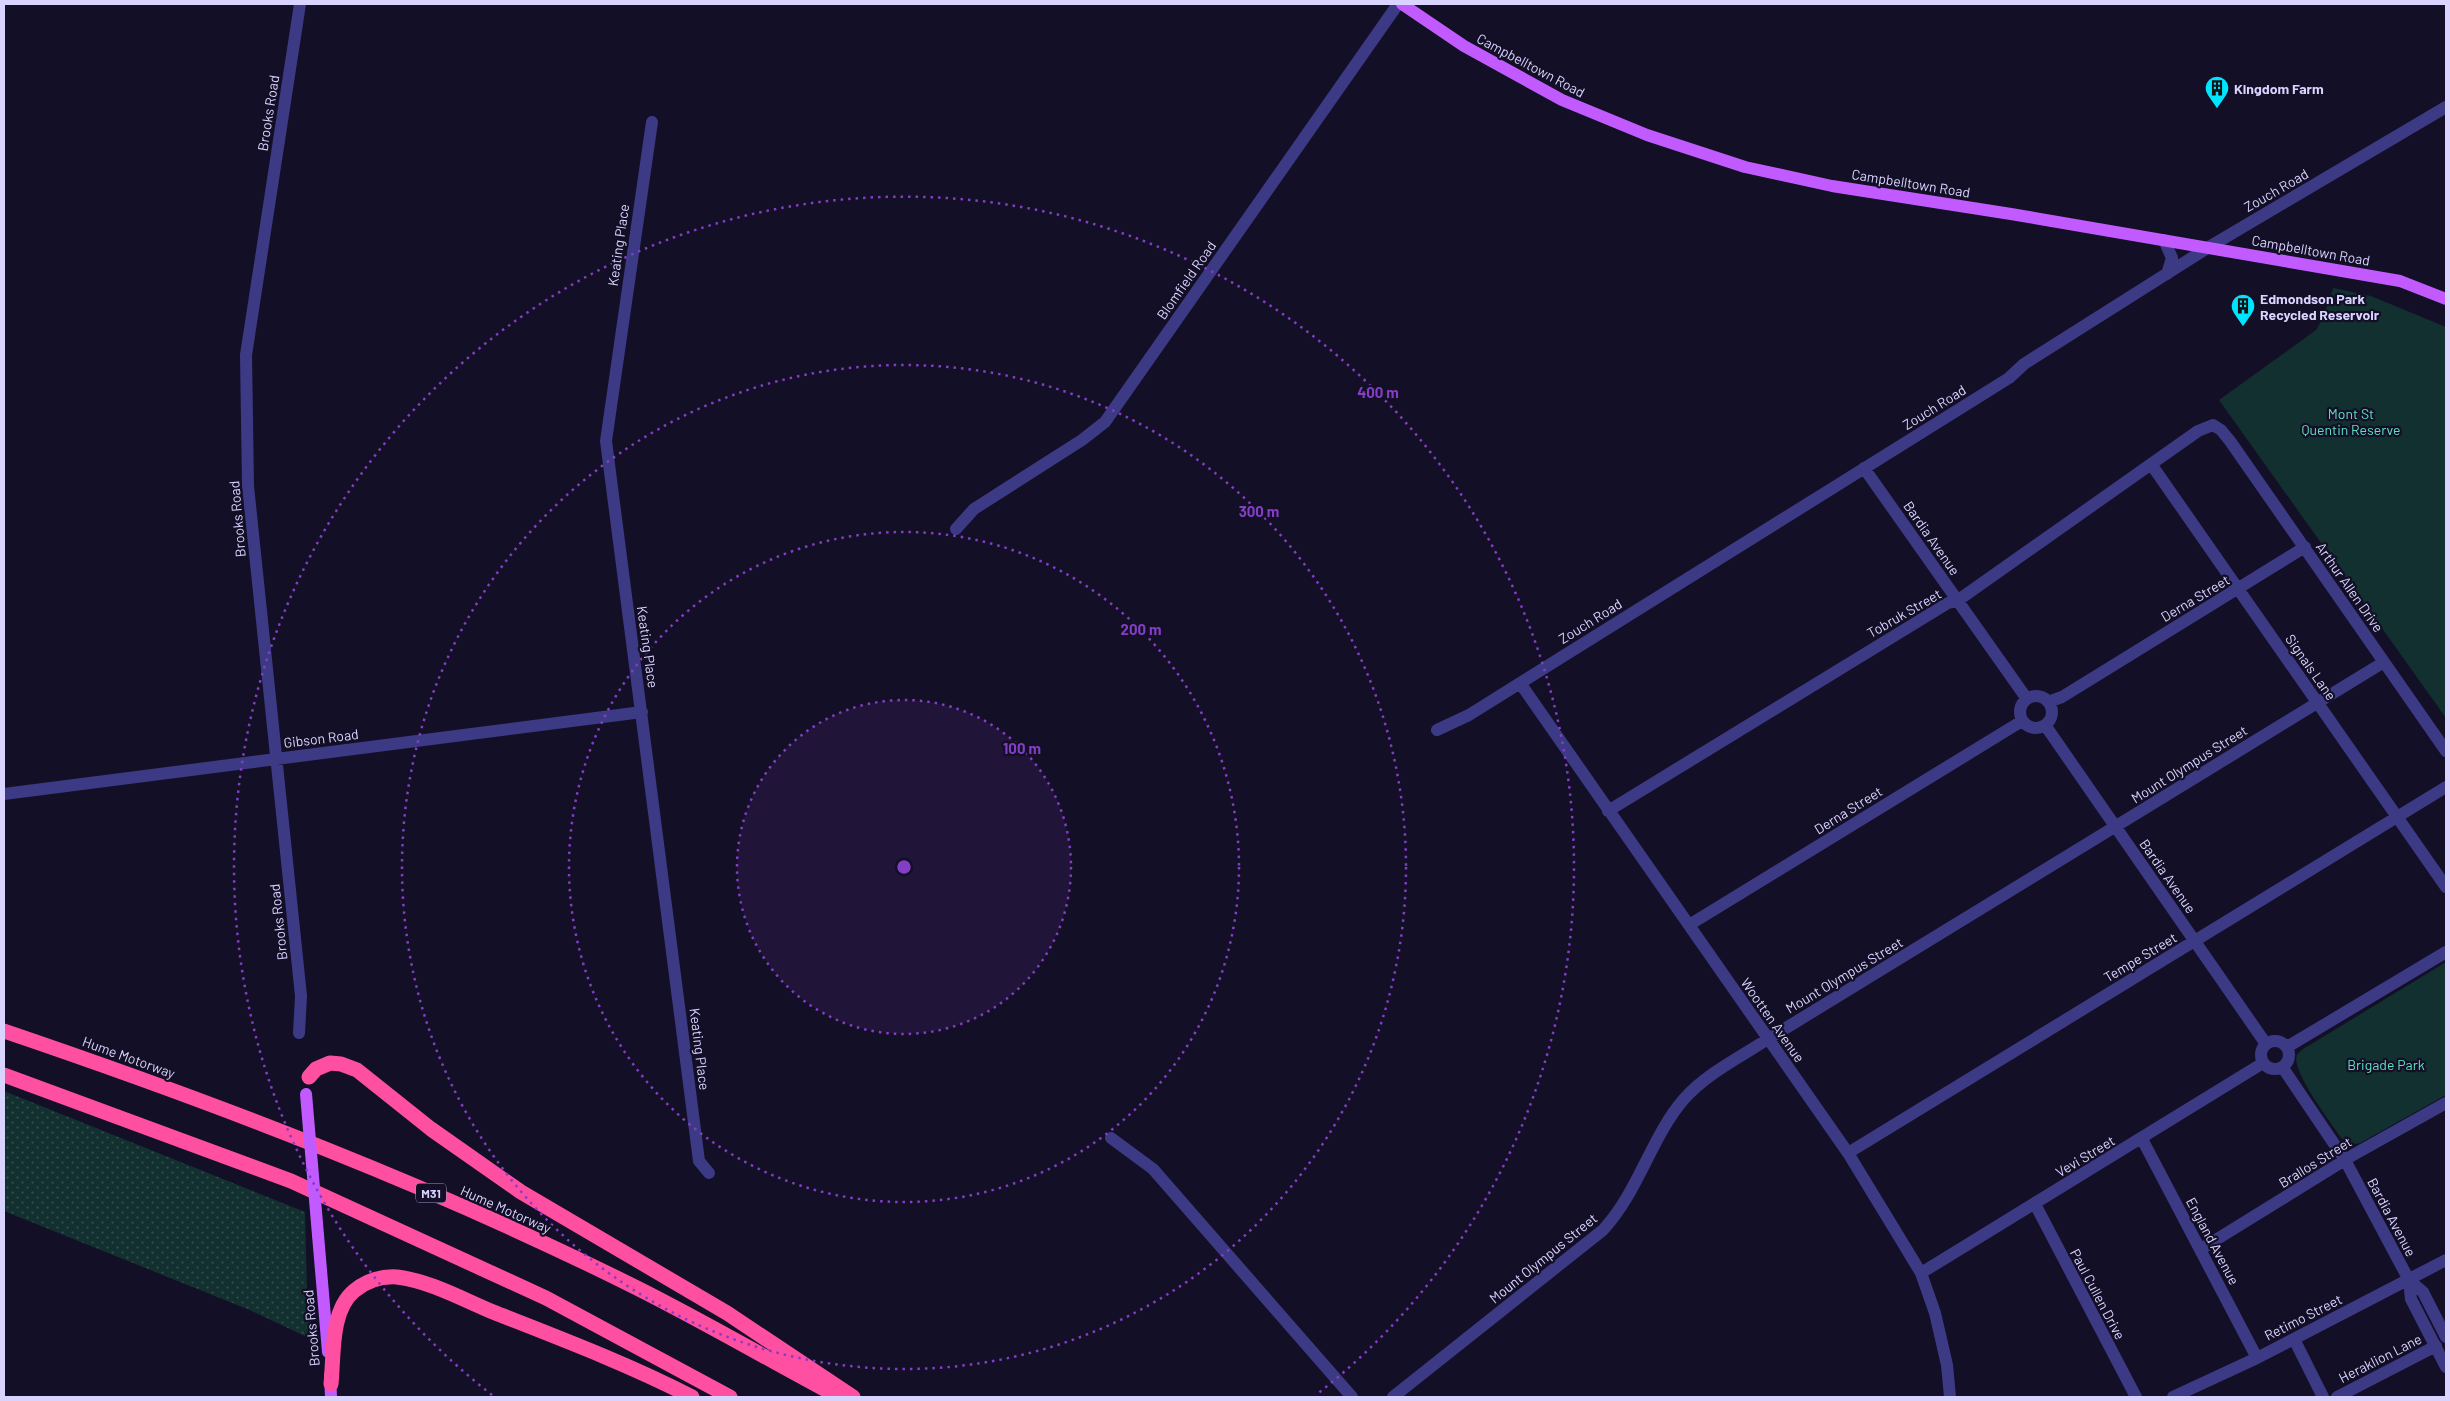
<svg xmlns="http://www.w3.org/2000/svg" width="2450" height="1401" font-family="Barlow,sans-serif">
	<style>
		.grass { fill: url(#grass-dots) }
		.park { fill: #12302f }
		.lines { fill: none; stroke-linecap: round; stroke-linejoin: round }
		.minor { stroke: #3d3a85; stroke-width: 12 }
		.major { stroke: #c25bff; stroke-width: 12 }
		.highway { stroke: #ff4fa3; stroke-width: 15 }
		.major-bridge { stroke: #c25bff; stroke-width: 12 }
		.ring { fill: none; stroke: #843dc5; stroke-width: 2.5; stroke-dasharray: 2.5 5 }
		.labels { text-anchor: middle; dominant-baseline: central; stroke-width: 4.5; stroke-linejoin: round; paint-order: stroke }
		.shield { fill: #130f26; stroke: #9e99be; stroke-width: 1 }
		.shield-label { font-size: 12px; font-weight: bold; fill: #d9d4ff }
		.street-label { font-size: 14px; fill: #d9d4ff; stroke: #130f26 }
		.poi-label { font-size: 14px; font-weight: bold; fill: #d9d4ff; stroke: #130f26; text-anchor: start }
		.park-label { font-size: 14px; fill: #5fe0c0; stroke: #130f26 }
		.centre { fill: #843dc5; stroke: #130f26; stroke-width: 2.5 }
		.ring-label { font-size: 15px; text-anchor: middle; font-weight: bold; fill: #843dc5; stroke: #130f26; stroke-width: 4.5; stroke-linejoin: round; paint-order: stroke }
	</style>
	<defs>
		<pattern id="grass-dots" width="8" height="8" patternUnits="userSpaceOnUse" patternTransform="scale(1.25)"><rect width="8" height="8" fill="#12302f"/><path d="M2 2h.1M6 6h.1" fill="none" stroke="#344d4e" stroke-width="1.8" stroke-linecap="round"/></pattern>
	</defs>
	<rect width="100%" height="100%" fill="#130f26"/>
	<path class="grass" d="M4,1091L305,1212L307,1291L313,1340L252,1311L4,1211Z"/>
	<path class="park" d="M2333,288L2371,296L2446,327V718L2219,400L2316,330L2323,318Z
		M2446,962V1095L2360,1143C2352,1145 2348,1144 2341,1138C2332,1124 2290,1070 2297,1055C2300,1050 2308,1046 2313,1043Z"/>
	<g class="lines">
		<path class="minor" d="M652,122L606,441L699,1161L709,1173
			M2164,240L2172,258L2167,274
			M2151,464L2446,887
			M1864,468L2027,699
			M956,529L974,509L1082,440L1105,422L1398,4
			M1520,683L1848,1153L1901,1240L1921,1273L1935,1313L1947,1365L1950,1397
			M2020 712a16 16 0 1 1 32 0a16 16 0 1 1-32 0Z
			M2048,702L2062,697L2305,547
			M2045,725L2266,1044
			M1437,730L1469,715L2009,378L2024,364L2209,247L2446,107
			M4,794L642,712
			M1608,811L1948,603L1957,601L2198,431L2213,425L2221,430L2230,441L2446,751
			M1689,925L2022,721
			M299,1033L301,996L248,486L246,355L300,4
			M2261 1055a14 14 0 1 1 28 0a14 14 0 1 1-28 0Z
			M2287,1047L2446,952
			M2283,1068L2345,1160L2409,1280L2411,1299L2446,1367
			M1111,1138L1153,1169L1352,1397
			M2142,1139L2257,1358
			M1848,1153L2446,787
			M2035,1204L2136,1397
			M2201,1249L2353,1155L2446,1103
			M1921,1273L2263,1063
			M2409,1280L2423,1292L2446,1337
			M2294,1339L2323,1397
			M1393,1397L1603,1230C1639,1191 1651,1137 1684,1099C1706,1074 1740,1057 1768,1039L2384,662
			M2173,1397L2257,1358L2446,1260
			M2337,1397L2436,1346"/>
		<path class="major" d="M1402,4L1464,46L1562,100L1647,135L1745,167L1832,186L2011,214L2400,281L2446,299
			M318,1235L328,1352
			M330,1375L331,1397"/>
		<path class="highway" d="M4,1031C219,1104 433,1186 637,1288C705,1322 771,1361 839,1397
			M4,1075L291,1181L546,1298L730,1397
			M309,1077L316,1069L330,1063L341,1064L357,1070L431,1129L521,1192L727,1313L853,1397
			M331,1384C334,1356 330,1311 354,1291C366,1281 381,1276 397,1277C430,1281 462,1299 493,1312C559,1338 628,1364 692,1397"/>
		<path class="major-bridge" d="M306,1094L318,1235"/>
	</g>
	<circle cx="904" cy="867" r="167" fill="#843dc5" fill-opacity=".12"/>
	<g class="ring">
		<circle cx="904" cy="867" r="167"/>
		<circle cx="904" cy="867" r="335"/>
		<circle cx="904" cy="867" r="502"/>
		<path d="M492 1395A670 670 0 1 1 1316 1395"/>
	</g>
	<defs>
		<symbol id="building-pin" viewBox="-11 -11 22 30"><path d="M0 17L-7.5 6A9.5 9.5 0 1 1 7.5 6Z" fill="#00e5ff" stroke="#130f26"/><path d="M-4-6H4V6H1V3H-1V6H-4ZM-2.5-4.3h1.7v1.8h-1.7ZM.8-4.3h1.7v1.8H.8ZM-2.5-1h1.7V.8h-1.7ZM.8-1h1.7V.8H.8Z" fill="#111"/></symbol>
	</defs>
	<g fill-rule="evenodd">
		<use href="#building-pin" x="2203" y="74" width="28" height="38"/>
		<use href="#building-pin" x="2229" y="292" width="28" height="38"/>
	</g>
	<g class="labels">
		<rect class="shield" x="416" y="1183.5" width="30" height="19" rx="4"/>
		<g class="shield-label">
			<text x="431" y="1193">M31</text>
		</g>
		<g class="street-label">
			<text transform="translate(1531 65) rotate(28)">Campbelltown Road</text>
			<text transform="translate(268 113) rotate(-81)">Brooks Road</text>
			<text transform="translate(1911 183) rotate(9)">Campbelltown Road</text>
			<text transform="translate(2276 190) rotate(-30)">Zouch Road</text>
			<text transform="translate(618 245) rotate(-82)">Keating Place</text>
			<text transform="translate(2311 250) rotate(10)">Campbelltown Road</text>
			<text transform="translate(1186 280) rotate(-55)">Blomfield Road</text>
			<text transform="translate(1934 407) rotate(-32)">Zouch Road</text>
			<text transform="translate(237 519) rotate(-95)">Brooks Road</text>
			<text transform="translate(1932 538) rotate(55)">Bardia Avenue</text>
			<text transform="translate(2350 587) rotate(55)">Arthur Allen Drive</text>
			<text transform="translate(2195 598) rotate(-31)">Derna Street</text>
			<text transform="translate(1904 613) rotate(-30)">Tobruk Street</text>
			<text transform="translate(1590 621) rotate(-32)">Zouch Road</text>
			<text transform="translate(648 647) rotate(82)">Keating Place</text>
			<text transform="translate(2311 667) rotate(55)">Signals Lane</text>
			<text transform="translate(321 738) rotate(-7)">Gibson Road</text>
			<text transform="translate(2189 764) rotate(-32)">Mount Olympus Street</text>
			<text transform="translate(1848 810) rotate(-32)">Derna Street</text>
			<text transform="translate(2168 876) rotate(55)">Bardia Avenue</text>
			<text transform="translate(278 922) rotate(-96)">Brooks Road</text>
			<text transform="translate(2140 957) rotate(-31)">Tempe Street</text>
			<text transform="translate(1844 975) rotate(-31)">Mount Olympus Street</text>
			<text transform="translate(1773 1020) rotate(55)">Wootten Avenue</text>
			<text transform="translate(700 1049) rotate(83)">Keating Place</text>
			<text transform="translate(129 1057) rotate(20)">Hume Motorway</text>
			<text transform="translate(2085 1156) rotate(-31)">Vevi Street</text>
			<text transform="translate(2315 1162) rotate(-32)">Brallos Street</text>
			<text transform="translate(506 1209) rotate(24)">Hume Motorway</text>
			<text transform="translate(2392 1217) rotate(62)">Bardia Avenue</text>
			<text transform="translate(2213 1241) rotate(62)">England Avenue</text>
			<text transform="translate(1543 1258) rotate(-39)">Mount Olympus Street</text>
			<text transform="translate(2098 1294) rotate(62)">Paul Cullen Drive</text>
			<text transform="translate(2303 1317) rotate(-27)">Retimo Street</text>
			<text transform="translate(311 1328) rotate(-95)">Brooks Road</text>
			<text transform="translate(2380 1358) rotate(-27)">Heraklion Lane</text>
		</g>
		<g class="poi-label">
			<text x="2234" y="88">Kingdom Farm</text>
			<text x="2260" y="298">Edmondson Park<tspan x="2260" dy="16">Recycled Reservoir</tspan></text>
		</g>
		<g class="park-label">
			<text x="2351" y="413">Mont St<tspan x="2351" dy="16">Quentin Reserve</tspan></text>
			<text x="2386" y="1064">Brigade Park</text>
		</g>
	</g>
	<circle cx="904" cy="867" r="8" class="centre"/>
	<g class="ring-label">
		<text x="1378" y="398">400 m</text>
		<text x="1259" y="517">300 m</text>
		<text x="1141" y="635">200 m</text>
		<text x="1022" y="754">100 m</text>
	</g>
	<rect width="2450" height="1401" fill="none" stroke="#d9d4ff" stroke-width="10"/>
</svg>
